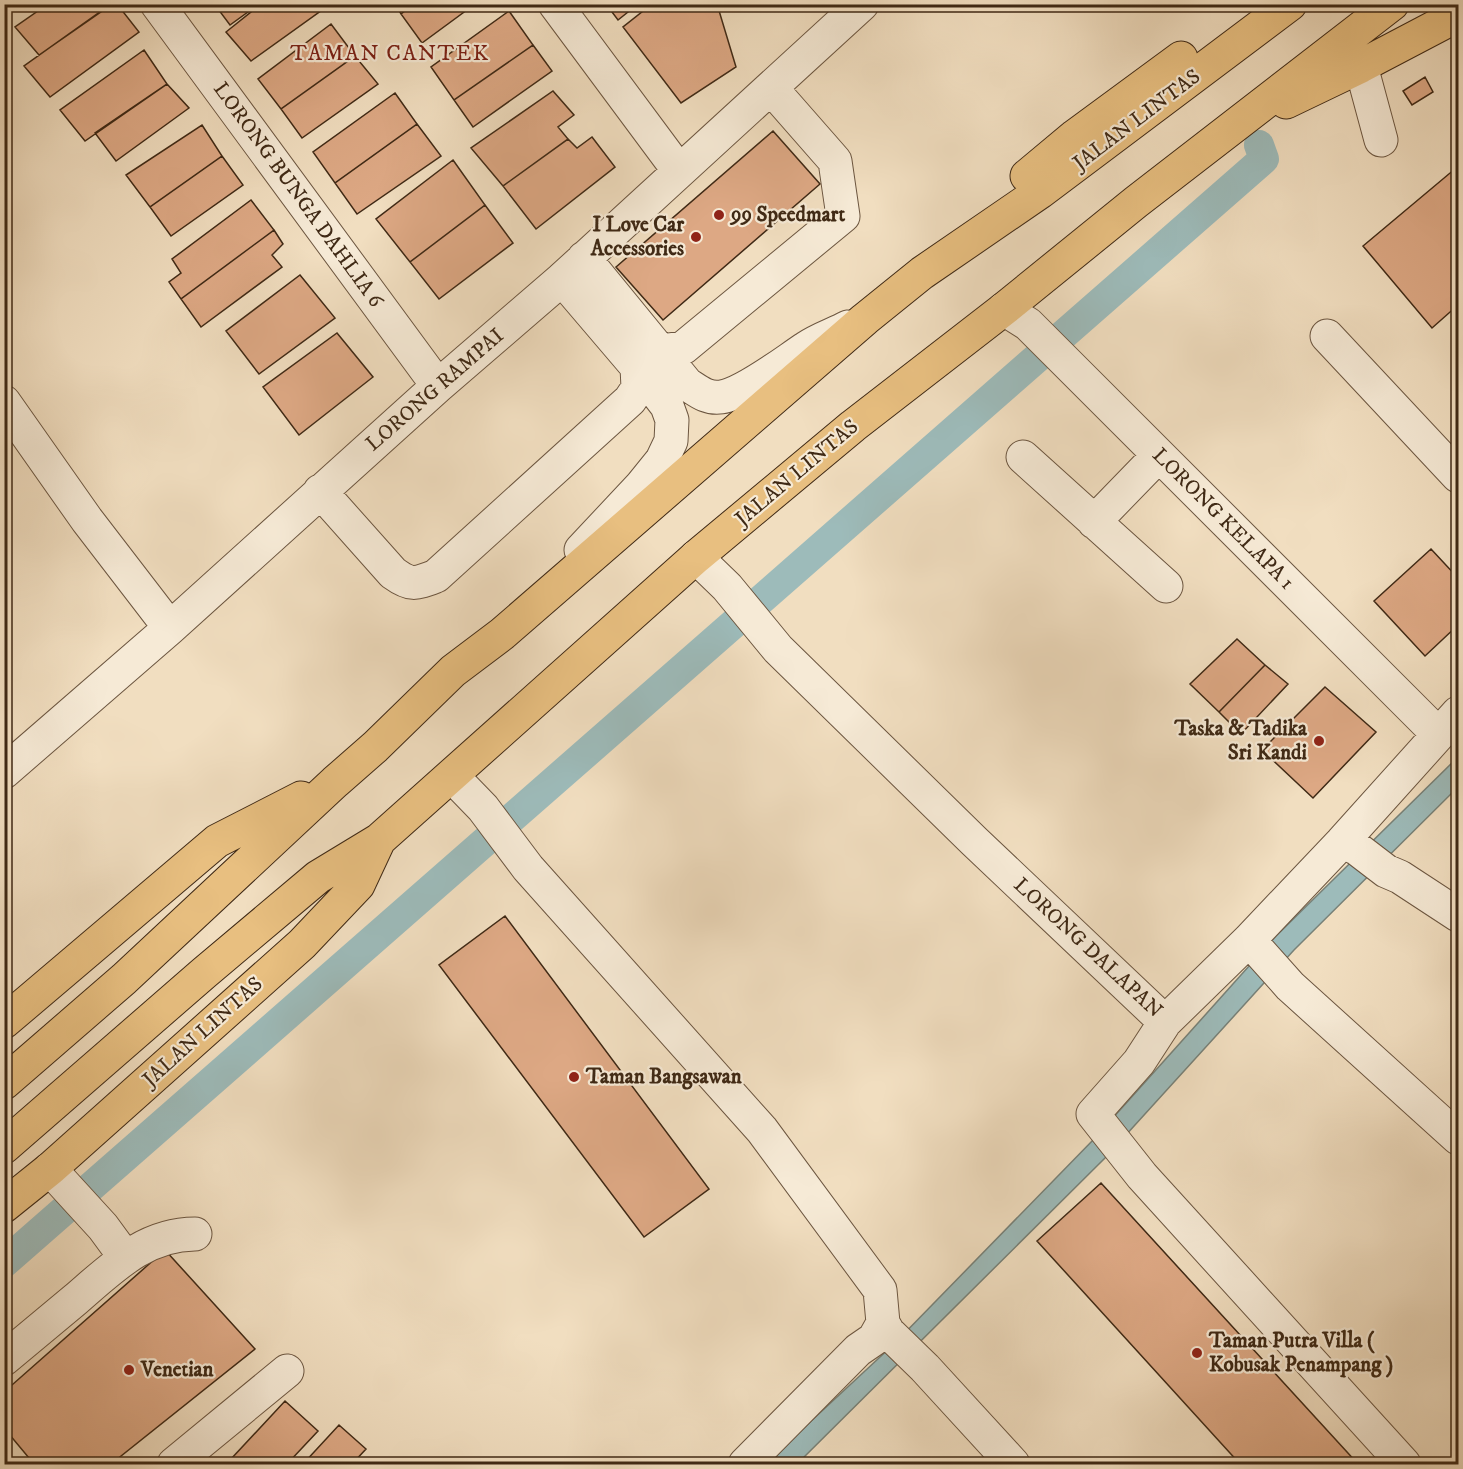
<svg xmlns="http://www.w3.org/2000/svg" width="1463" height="1469" font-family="'IM FELL DW Pica',serif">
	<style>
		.water { fill: #9dbbba; stroke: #778178; stroke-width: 1.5 }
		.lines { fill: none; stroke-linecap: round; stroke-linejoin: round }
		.canal { stroke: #9dbbba; stroke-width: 30 }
		.building { fill: #dda884; stroke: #3f2915; stroke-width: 1.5 }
		.minor-casing { stroke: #6c5640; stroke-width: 35 }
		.highway-casing { stroke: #3f2915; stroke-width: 35 }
		.minor { stroke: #f6ead6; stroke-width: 33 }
		.highway { stroke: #e8bf80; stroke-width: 33 }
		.poi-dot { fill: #8f2418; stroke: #f6ead6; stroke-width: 2 }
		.labels { text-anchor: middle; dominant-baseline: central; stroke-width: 4.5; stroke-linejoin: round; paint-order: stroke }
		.street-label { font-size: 21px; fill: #3f2915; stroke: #f6ead6 }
		.poi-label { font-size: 21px; font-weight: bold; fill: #3f2915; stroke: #f6ead6; text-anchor: start }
		.neighbourhood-label { font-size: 22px; letter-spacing: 1.5px; fill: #7a1f14; stroke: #f6ead6 }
	</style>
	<rect width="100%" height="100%" fill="#f1dec0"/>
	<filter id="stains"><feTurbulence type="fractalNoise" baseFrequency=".00333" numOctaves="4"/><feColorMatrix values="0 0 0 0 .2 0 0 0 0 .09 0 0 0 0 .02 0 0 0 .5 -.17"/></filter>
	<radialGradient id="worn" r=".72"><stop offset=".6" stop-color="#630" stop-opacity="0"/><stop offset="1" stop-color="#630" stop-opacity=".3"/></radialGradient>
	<path class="water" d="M1458,757V787L1294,950L1105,1158L797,1464H762L781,1449L894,1344L1094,1139L1276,936Z"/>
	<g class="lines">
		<path class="canal" d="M4,1263L1264,159L1259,145"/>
	</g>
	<path class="building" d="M4,4H19L4,15Z
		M48,4H101L105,9L39,55L15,27Z
		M111,4H117L139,32L50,97L24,66Z
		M225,4H259L230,25L218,9Z
		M261,4H317L322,10L251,61L226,32Z
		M395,4H414L401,14Z
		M414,4H475L422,43L401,14Z
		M606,4H638L618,20Z
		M652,4H717L736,67L681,103L623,27Z
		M509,11L533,45L454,100L431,67Z
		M331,24L355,56L281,109L258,79Z
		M533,45L552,71L473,127L454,100Z
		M144,50L167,84L85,141L60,110Z
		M355,56L378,84L302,138L281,109Z
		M1425,77L1433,92L1412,105L1403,91Z
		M167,84L189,108L116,161L95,133Z
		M553,91L574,115L558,127L568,139L503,186L471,148Z
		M395,93L417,124L335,183L313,152Z
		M417,124L441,156L357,214L335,183Z
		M202,125L222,156L150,207L126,175Z
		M773,131L820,184L663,320L616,267Z
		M592,137L615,167L536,229L503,186L568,139L577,148Z
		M222,156L243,185L171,236L150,207Z
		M453,160L485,205L410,262L376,219Z
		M1456,168L1458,171V305L1432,328L1363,246Z
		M251,200L274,230L181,299L169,282L181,273L172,259Z
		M485,205L513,243L439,299L410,262Z
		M274,230L283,244L272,255L282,267L201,327L181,299Z
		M300,275L335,318L259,374L226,331Z
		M337,333L373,377L299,435L263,387Z
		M1431,549L1458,578V625L1425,656L1374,601Z
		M1237,639L1265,665L1219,712L1190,684Z
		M1265,665L1288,684L1241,734L1219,712Z
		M1325,687L1376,732L1313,798L1262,750Z
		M505,916L709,1189L644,1237L439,965Z
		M1101,1183L1358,1464H1240L1037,1241Z
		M165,1250L255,1349L111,1464H34L4,1428V1392Z
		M285,1401L318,1431L287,1464H237L231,1459Z
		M339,1425L366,1449L352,1464H303Z"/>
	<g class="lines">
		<defs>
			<path id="minor" d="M157,4L438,386
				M555,4L679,171
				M1361,66L1381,140
				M584,258L687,384C698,391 707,399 721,397C744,394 786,361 806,348C819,339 835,334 848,327
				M562,279L637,367L667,406L672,420L671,441L662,460L641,486L581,550
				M1004,309L1028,324L1438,734
				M1327,336L1458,476
				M660,351L683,348L843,216L835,161L771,88
				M4,402L87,520L170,628
				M1023,457L1166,586
				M320,491L393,573C411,586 415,584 436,576L630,400L638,388L637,367
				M1094,522L1159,455
				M696,557L727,587L778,649L974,841L1165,1022L1249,940L1342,842L1458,713
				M4,772L170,628L438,386L562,279L862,4
				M452,776L483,808L528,868L762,1130L880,1290L883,1323L888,1332L925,1368L1013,1464
				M1342,842L1356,848L1386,871L1400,877L1458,915
				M1249,940L1290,986L1458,1138
				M1165,1022L1139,1062L1093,1114L1142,1176L1404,1464
				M50,1169L103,1227L125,1257
				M4,1359C28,1339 52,1319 76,1299C112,1268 145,1234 195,1234
				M174,1464L287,1371
				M745,1464L858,1350L874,1339L883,1323"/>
			<path id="highway" d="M1286,102L1361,66L1458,15
				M1027,176L1075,136L1181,58
				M4,1022L217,841L301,798
				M4,1083L124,979L335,782L375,747L453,671L502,634L865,319L922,273L1040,192L1290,4
				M4,1147L204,973L318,877L379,840L696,557L853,426L1004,309L1136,202L1392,4
				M4,1206L50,1169L302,944L358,885L379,840"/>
		</defs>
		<use href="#minor" class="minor-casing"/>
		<use href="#highway" class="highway-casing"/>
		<use href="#minor" class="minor"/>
		<use href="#highway" class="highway"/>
	</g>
	<g class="poi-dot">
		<circle cx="719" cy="215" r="6"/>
		<circle cx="696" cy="237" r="6"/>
		<circle cx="1319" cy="741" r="6"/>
		<circle cx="574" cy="1077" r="6"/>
		<circle cx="1197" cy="1353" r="6"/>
		<circle cx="129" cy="1370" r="6"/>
	</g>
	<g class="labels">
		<g class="street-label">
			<text transform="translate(1137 120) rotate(-37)">JALAN LINTAS</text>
			<text transform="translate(298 195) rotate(54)">LORONG BUNGA DAHLIA 6</text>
			<text transform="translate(435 390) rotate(-41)">LORONG RAMPAI</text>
			<text transform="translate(797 473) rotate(-40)">JALAN LINTAS</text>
			<text transform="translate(1223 519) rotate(45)">LORONG KELAPA 1</text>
			<text transform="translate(1088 948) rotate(43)">LORONG DALAPAN</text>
			<text transform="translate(203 1032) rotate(-42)">JALAN LINTAS</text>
		</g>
		<g class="poi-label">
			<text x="731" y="215">99 Speedmart</text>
			<text x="684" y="225" text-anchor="end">I Love Car<tspan x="684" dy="24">Accessories</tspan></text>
			<text x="1307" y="729" text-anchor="end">Taska &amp; Tadika<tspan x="1307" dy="24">Sri Kandi</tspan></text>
			<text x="586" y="1077">Taman Bangsawan</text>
			<text x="1209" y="1341">Taman Putra Villa (<tspan x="1209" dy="24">Kobusak Penampang )</tspan></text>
			<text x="141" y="1370">Venetian</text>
		</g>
		<g class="neighbourhood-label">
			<text x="390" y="53">TAMAN CANTEK</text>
		</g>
	</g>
	<rect width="1463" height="1469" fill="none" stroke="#f1dec0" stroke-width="24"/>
	<rect x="6" y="6" width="1451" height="1457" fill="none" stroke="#3f2915" stroke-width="3"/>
	<rect x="12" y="12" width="1439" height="1445" fill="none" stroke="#3f2915" stroke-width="1.5"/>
	<rect width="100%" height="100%" filter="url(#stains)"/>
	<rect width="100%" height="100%" fill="url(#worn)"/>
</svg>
